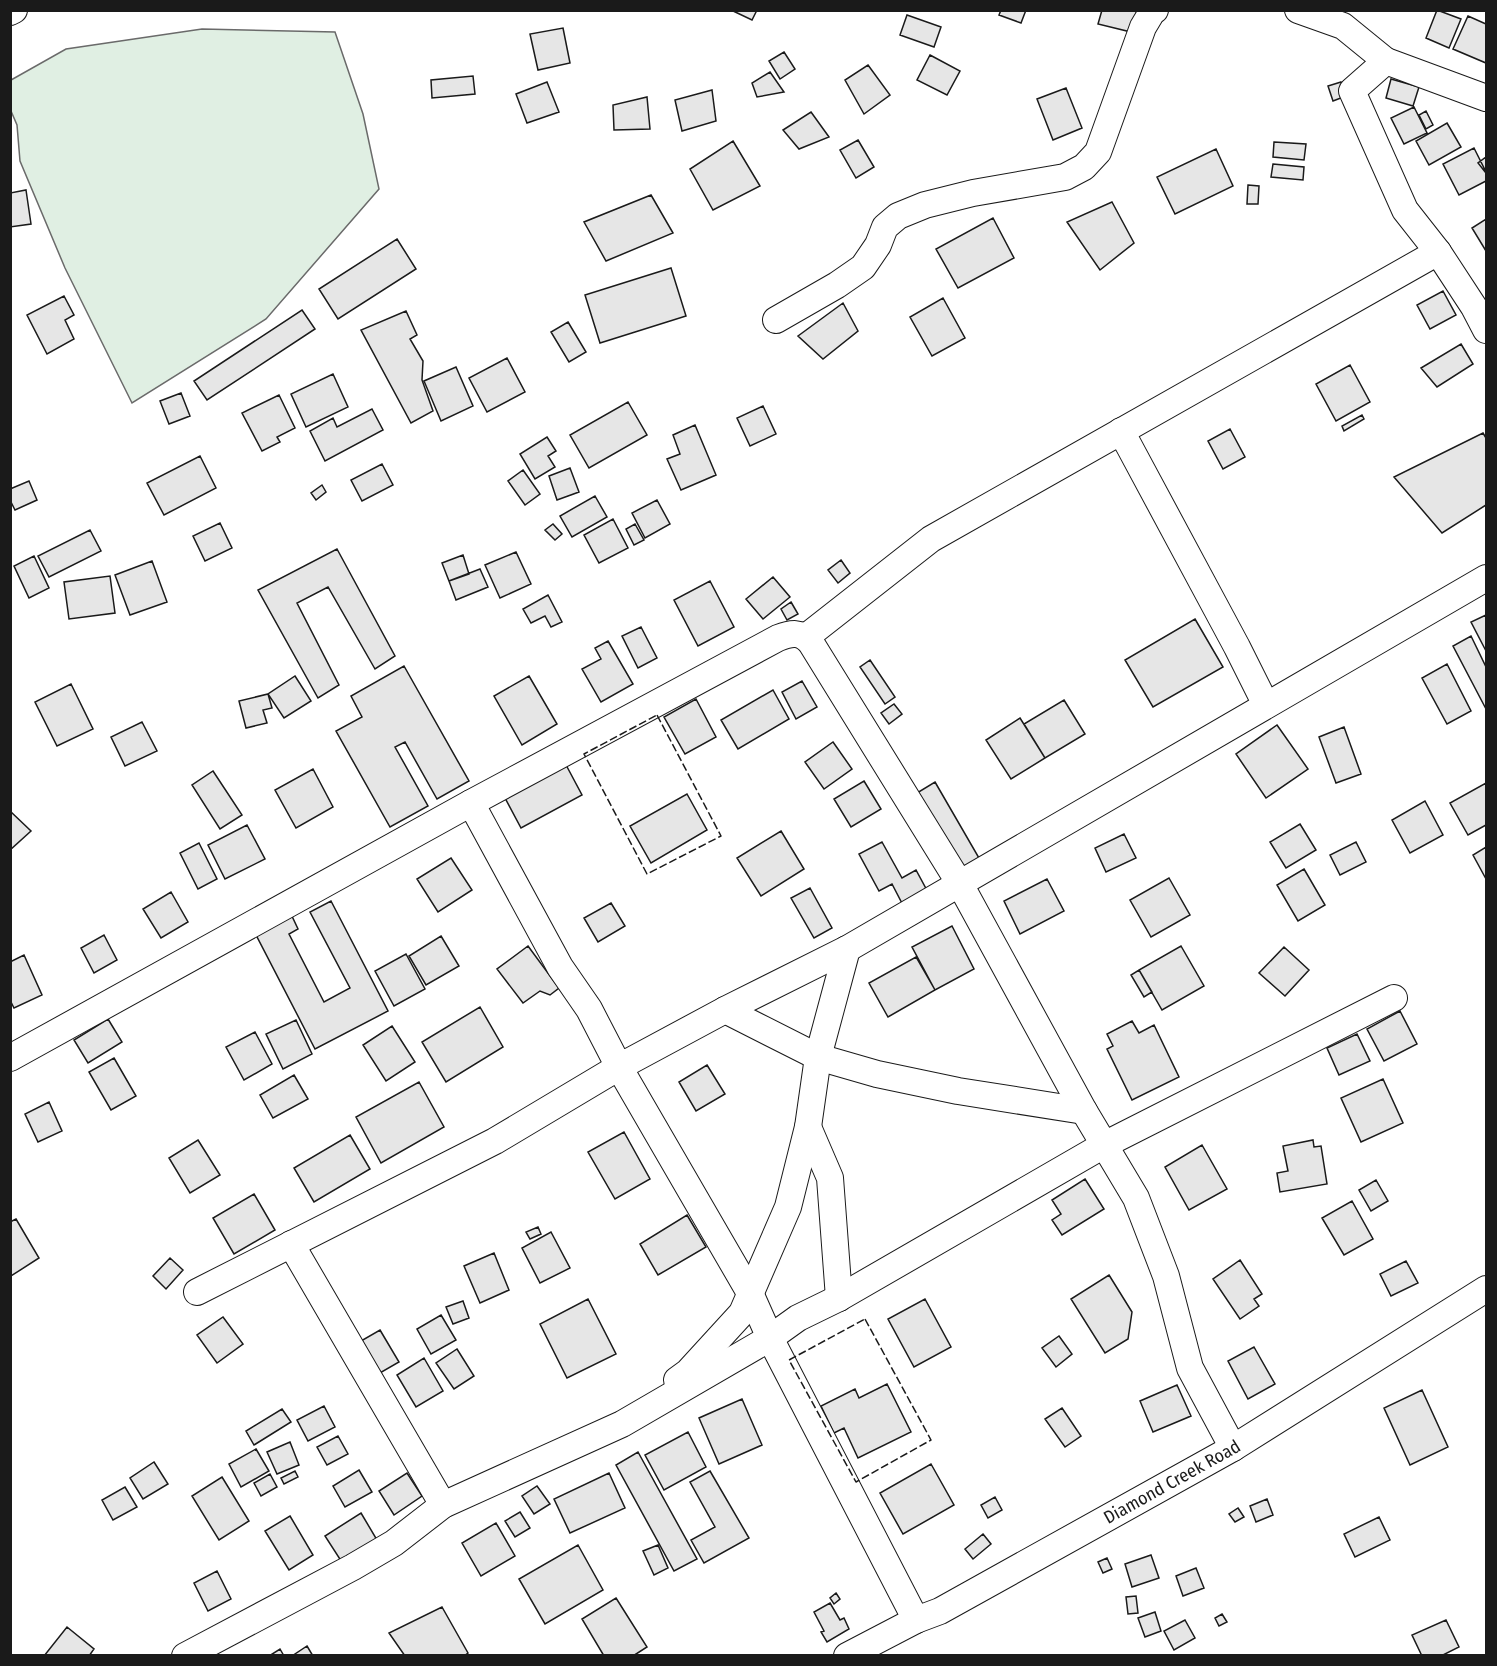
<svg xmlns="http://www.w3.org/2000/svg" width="1497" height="1666" font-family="'Fira Sans Condensed',sans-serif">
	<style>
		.green { fill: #e0efe3; stroke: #6a6a6a; stroke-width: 1.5 }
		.building { fill: #e6e6e6; stroke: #1a1a1a; stroke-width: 1.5 }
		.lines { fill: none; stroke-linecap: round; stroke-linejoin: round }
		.minor-casing { stroke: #1a1a1a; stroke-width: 28 }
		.minor { stroke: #fff; stroke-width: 26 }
		.fence { stroke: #1a1a1a; stroke-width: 1.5; stroke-dasharray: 8 3; stroke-linecap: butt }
		.labels { text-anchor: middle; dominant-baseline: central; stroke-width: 4.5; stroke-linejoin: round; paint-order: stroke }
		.street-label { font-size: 18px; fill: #1a1a1a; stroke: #fff }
	</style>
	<rect width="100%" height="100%" fill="#fff"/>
	<path class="green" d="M202,29L335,32L363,114L379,189L266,319L132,403L65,268L20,161L17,125L11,111V80L66,49Z"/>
	<path class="building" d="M731,10H757L752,20Z
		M1001,10H1026L1021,23L999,15Z
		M1102,10H1137L1131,32L1098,24Z
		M1437,10L1461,19L1449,48L1426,38Z
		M907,15L941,27L934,47L900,35Z
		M1468,16L1486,24V63L1453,49Z
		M563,28L570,63L538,70L530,34Z
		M784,52L795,69L780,79L769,61Z
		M930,55L960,71L947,95L917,80Z
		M868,65L890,95L864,114L845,80Z
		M770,72L784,92L757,97L752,83Z
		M473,76L475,94L432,98L431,80Z
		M1391,79L1419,87L1413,106L1386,98Z
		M547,82L559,112L527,123L516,94Z
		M1341,82L1346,96L1333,101L1328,86Z
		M1066,88L1082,128L1053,140L1037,99Z
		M712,90L716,121L682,131L675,100Z
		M647,97L650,129L614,130L613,105Z
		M1414,107L1427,133L1404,144L1391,118Z
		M1426,111L1433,125L1426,129L1419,115Z
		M811,112L829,137L799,149L783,130Z
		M1447,123L1461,147L1429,165L1416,141Z
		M858,140L874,167L856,178L840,150Z
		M733,141L760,186L713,210L690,169Z
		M1274,142L1306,144L1304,160L1273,157Z
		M1474,148L1486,172V181L1459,195L1443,164Z
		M1216,149L1233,186L1175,214L1157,177Z
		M1486,157V173L1478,163Z
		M1273,164L1304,167L1303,180L1271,177Z
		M1248,185L1259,186L1258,204H1247Z
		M26,190L31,224L10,227V193Z
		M651,195L673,233L606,261L584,222Z
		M1112,202L1134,243L1100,270L1067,222Z
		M993,218L1014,258L958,288L936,249Z
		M1486,219V251L1472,228Z
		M397,239L416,269L338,319L319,289Z
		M671,268L686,316L600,343L585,295Z
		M1443,291L1456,315L1430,329L1417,305Z
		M64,296L74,315L65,320L74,339L47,354L27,315Z
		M943,298L965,338L932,356L910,317Z
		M843,303L858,331L823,359L798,336Z
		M302,310L315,329L207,400L194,381Z
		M406,311L417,335L410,339L423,361L422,380L433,411L411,423L361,330Z
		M568,322L586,352L569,362L551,332Z
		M1461,344L1473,364L1437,387L1421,368Z
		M507,358L525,392L487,412L469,378Z
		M1350,365L1370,402L1336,421L1316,384Z
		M456,367L473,406L441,421L424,381Z
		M333,374L348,407L306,427L291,394Z
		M181,393L190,416L169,424L160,401Z
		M279,395L295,428L277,437L280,442L262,451L242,413Z
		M628,402L647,435L589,468L570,435Z
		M763,406L776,434L750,446L737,418Z
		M372,409L383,430L325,461L310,431L333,418L337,427Z
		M1362,415L1364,419L1344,431L1342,426Z
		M695,425L716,475L681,490L667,459L680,454L673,435Z
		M1230,429L1245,457L1223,469L1208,441Z
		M1483,433L1486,438V505L1442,533L1394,477Z
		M547,437L556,451L548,456L555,467L535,479L520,454Z
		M200,456L216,488L164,515L147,483Z
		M382,464L393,485L362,501L351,480Z
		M570,468L579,492L557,500L549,476Z
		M523,470L540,494L525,505L508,481Z
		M29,481L37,500L15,510L10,500V489Z
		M322,485L326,492L316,500L311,493Z
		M595,496L607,517L572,537L560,516Z
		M657,500L670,524L645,538L632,513Z
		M613,519L628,548L599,563L584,535Z
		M220,523L232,548L205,561L193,536Z
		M553,524L562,534L555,540L545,530Z
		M635,524L644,540L634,545L626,529Z
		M90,530L101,551L49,577L38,556Z
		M337,549L395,656L375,669L328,587L297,603L339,685L318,698L258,590Z
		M516,552L531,584L500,598L485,565Z
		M463,555L469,574L449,581L442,563Z
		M34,556L49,588L29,598L14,566Z
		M841,560L850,573L838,583L828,570Z
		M152,561L167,602L130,615L115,575Z
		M480,569L488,587L456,600L449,581Z
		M110,576L115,613L69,619L64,582Z
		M773,577L790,597L763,619L746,599Z
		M710,581L734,627L698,646L674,600Z
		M548,595L562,622L551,627L545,616L531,623L523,609Z
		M791,602L798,614L787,620L781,609Z
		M1486,615V651L1471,622Z
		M1195,619L1223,667L1153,707L1125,660Z
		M641,627L657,658L638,668L622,636Z
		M1471,636L1486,667V709L1453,646Z
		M608,641L633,684L601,702L582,669L601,659L595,648Z
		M870,660L895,697L885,704L860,667Z
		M1447,664L1471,711L1447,724L1422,678Z
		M404,666L469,781L437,799L405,742L395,747L428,806L390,827L336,731L362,717L351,696Z
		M295,676L311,701L284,718L268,694Z
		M529,676L557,724L522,745L494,696Z
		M802,681L817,707L796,719L782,692Z
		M71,684L93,729L57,746L35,702Z
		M773,690L789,719L738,749L721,720Z
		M268,694L272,708L263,710L267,723L246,728L239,701Z
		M696,699L716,737L685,754L664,717Z
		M1064,700L1085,734L1045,758L1024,724Z
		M894,704L902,714L889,724L881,713Z
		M1020,718L1045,758L1011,779L986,740Z
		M142,722L157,751L125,766L111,737Z
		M1277,725L1308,769L1266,798L1236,754Z
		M1344,727L1361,774L1336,783L1319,737Z
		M833,742L852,769L824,789L805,762Z
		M565,763L582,795L521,828L504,796Z
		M313,769L333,807L296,828L275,790Z
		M213,771L242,815L220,829L192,785Z
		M864,781L881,809L851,827L834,799Z
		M935,782L979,858L957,871L912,796Z
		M1486,783V825L1468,835L1450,803Z
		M687,794L707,830L651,863L630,826Z
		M1425,801L1443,835L1410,853L1392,820Z
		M10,811L31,831L10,850Z
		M1300,824L1316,850L1286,868L1270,842Z
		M247,825L265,859L225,879L208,845Z
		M781,831L804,869L761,896L737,858Z
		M1124,834L1136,858L1106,872L1095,848Z
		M882,842L902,878L916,870L930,896L905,909L892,884L879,891L859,854Z
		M1356,842L1366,862L1340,875L1330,855Z
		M199,843L217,879L198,889L180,853Z
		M1486,847V879L1473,855Z
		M451,858L472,890L438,912L417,879Z
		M1304,869L1325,905L1298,921L1277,885Z
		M1169,878L1190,915L1151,937L1130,900Z
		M1047,879L1064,911L1020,934L1004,901Z
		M810,888L832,928L814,938L791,898Z
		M171,892L188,922L161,938L143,909Z
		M331,901L388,1011L315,1049L254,931L290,912L298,929L289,934L324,1002L350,988L310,912Z
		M611,903L625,926L598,942L584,918Z
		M952,926L974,969L935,990L912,947Z
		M104,935L117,960L94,973L81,948Z
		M441,936L459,966L426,985L409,956Z
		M528,946L559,988L550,995L540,991L523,1003L497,969Z
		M1181,946L1204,986L1162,1010L1139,970Z
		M1284,947L1309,970L1285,996L1259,973Z
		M406,954L425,989L394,1006L375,971Z
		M24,955L42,995L14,1008L10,1000V962Z
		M916,957L935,990L888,1017L869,983Z
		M1139,970L1152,992L1144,997L1131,975Z
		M480,1007L503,1047L446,1082L422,1042Z
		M1400,1011L1417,1044L1384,1061L1367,1029Z
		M108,1019L122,1042L88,1063L74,1040Z
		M296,1020L312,1054L283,1069L266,1034Z
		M1132,1021L1139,1033L1154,1025L1179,1077L1132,1100L1107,1049L1113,1046L1107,1034Z
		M392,1026L415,1062L386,1081L363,1045Z
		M255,1032L272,1064L244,1080L226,1047Z
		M1357,1034L1370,1061L1339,1075L1327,1048Z
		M114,1058L136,1096L111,1110L89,1072Z
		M707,1065L725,1094L696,1111L679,1082Z
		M294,1075L308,1099L273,1118L260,1095Z
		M1383,1079L1403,1123L1361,1142L1341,1098Z
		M419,1082L444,1127L381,1163L356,1117Z
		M49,1102L62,1131L38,1142L25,1114Z
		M624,1132L650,1179L615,1199L588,1152Z
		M350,1135L370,1169L314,1202L294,1168Z
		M198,1140L220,1175L190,1193L169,1158Z
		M1313,1140L1314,1147L1321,1146L1327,1184L1280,1192L1277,1173L1288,1171L1283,1146Z
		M1202,1145L1227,1189L1189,1210L1165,1167Z
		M1085,1179L1104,1209L1062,1235L1052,1220L1061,1214L1052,1200Z
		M1376,1180L1388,1201L1371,1211L1359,1190Z
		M254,1194L275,1230L234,1254L213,1218Z
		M1352,1201L1373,1239L1344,1255L1322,1218Z
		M687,1215L706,1247L658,1275L640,1244Z
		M16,1219L39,1258L11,1276L10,1222Z
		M538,1227L541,1234L530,1239L526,1232Z
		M551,1232L570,1268L540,1283L522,1248Z
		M494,1253L509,1290L480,1303L464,1266Z
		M170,1258L183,1270L166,1289L153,1276Z
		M1240,1260L1262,1294L1254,1299L1259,1306L1240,1319L1213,1279Z
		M1406,1261L1418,1283L1391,1296L1380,1274Z
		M1109,1275L1132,1312L1128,1339L1105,1353L1071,1299Z
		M588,1299L616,1354L567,1378L540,1324Z
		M925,1299L951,1347L914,1367L888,1319Z
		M463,1301L469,1318L453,1324L446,1307Z
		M441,1315L456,1340L431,1354L417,1329Z
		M223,1317L243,1344L217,1363L197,1335Z
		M380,1330L399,1362L373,1377L354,1345Z
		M1059,1336L1072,1354L1056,1367L1042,1348Z
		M1254,1347L1275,1384L1248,1399L1228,1361Z
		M457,1349L474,1376L454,1389L436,1363Z
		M424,1358L443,1391L416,1407L397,1375Z
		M887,1384L911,1432L858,1458L844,1428L834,1433L821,1406L855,1389L859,1398Z
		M1177,1385L1191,1416L1153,1432L1140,1401Z
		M1422,1390L1448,1447L1410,1465L1384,1408Z
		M742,1399L762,1445L719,1464L699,1418Z
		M324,1406L335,1427L308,1441L297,1420Z
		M1062,1408L1081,1436L1065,1447L1045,1419Z
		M282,1409L291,1422L254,1445L246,1431Z
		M688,1432L706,1467L664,1490L645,1455Z
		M338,1436L348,1454L327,1465L317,1447Z
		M290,1442L299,1465L277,1474L267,1452Z
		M256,1449L269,1471L241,1487L229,1464Z
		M638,1452L697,1559L674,1571L616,1465Z
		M154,1462L168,1484L143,1499L130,1478Z
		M931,1464L954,1505L903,1534L880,1493Z
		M359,1470L372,1492L345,1507L333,1486Z
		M295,1471L298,1477L284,1484L281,1478Z
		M710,1471L749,1538L704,1563L691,1540L715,1527L690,1482Z
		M407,1473L422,1496L394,1515L379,1491Z
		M609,1473L625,1508L570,1533L554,1499Z
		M270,1474L277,1487L261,1496L254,1483Z
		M222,1477L249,1521L219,1540L192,1496Z
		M537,1486L550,1504L534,1514L522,1496Z
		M125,1487L137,1507L113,1520L102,1500Z
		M995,1497L1002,1510L988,1518L981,1505Z
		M1267,1499L1273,1515L1256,1522L1250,1506Z
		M1238,1508L1244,1517L1235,1522L1229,1514Z
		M520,1512L530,1528L515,1537L505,1521Z
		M361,1513L380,1545L345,1567L325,1536Z
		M290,1516L313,1555L289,1570L265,1531Z
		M1379,1517L1390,1540L1355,1557L1344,1534Z
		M496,1523L515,1556L481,1576L462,1543Z
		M983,1534L991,1544L973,1559L965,1549Z
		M578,1545L603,1590L545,1624L519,1579Z
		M658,1545L668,1568L654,1575L643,1551Z
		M1151,1555L1159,1578L1132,1587L1125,1564Z
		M1107,1558L1112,1569L1103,1573L1098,1562Z
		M1196,1568L1204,1588L1183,1596L1176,1576Z
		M217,1571L231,1599L208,1611L194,1583Z
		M836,1593L840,1599L834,1604L830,1598Z
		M1136,1596L1138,1613L1128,1614L1126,1597Z
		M616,1598L647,1647L633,1656H604L582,1619Z
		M830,1603L840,1620L844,1618L849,1629L827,1642L821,1632L824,1631L814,1612Z
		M442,1607L468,1653L464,1656H405L389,1633Z
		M1155,1612L1161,1631L1145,1637L1138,1618Z
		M1222,1614L1227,1622L1219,1626L1215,1618Z
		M1185,1620L1195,1638L1174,1650L1164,1631Z
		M1446,1620L1459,1647L1441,1656H1422L1412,1635Z
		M67,1627L94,1649L89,1656H44Z
		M307,1646L313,1656H292Z
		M280,1649L284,1656H269Z"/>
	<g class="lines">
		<defs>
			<g id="minor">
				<path d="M1298,10L1343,26L1386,61L1486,98"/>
				<path d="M10,12L14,10"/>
				<path d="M1386,61L1352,91L1405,210L1438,252L1474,307L1486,330"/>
				<path d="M776,320L837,285L863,267L878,245L885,227L898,216L925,205L973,193L1065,177L1084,167L1098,152L1143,27L1152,12L1155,10"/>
				<path d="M1121,431L1237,647L1266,705"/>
				<path d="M806,637L931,539L1438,252"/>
				<path d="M471,803L560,967L589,1009L619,1067L725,1010L847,949L1486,578"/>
				<path d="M725,1010L818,1057L877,1074L958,1091L1084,1111"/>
				<path d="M10,1058L471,803L778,638C791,633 801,631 811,643L960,884L1084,1111L1136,1198L1166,1276L1190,1368L1233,1448"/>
				<path d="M808,1127L830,1178L839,1298"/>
				<path d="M291,1244L443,1505"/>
				<path d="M197,1292L495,1141L619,1067L750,1293L770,1338L916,1620"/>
				<path d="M677,1380L688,1372L742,1313L788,1207L808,1127L818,1057L847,949"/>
				<path d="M185,1656L353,1567L394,1543L443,1505L622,1424L770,1338L798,1318L839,1298L1104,1145L1394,998"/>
				<path id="s1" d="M847,1656L916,1620L940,1611L1233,1448L1486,1289"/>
			</g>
		</defs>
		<use href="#minor" class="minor-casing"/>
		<use href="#minor" class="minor"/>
		<path class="fence" d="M657,715L721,836L647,874L584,754Z
			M865,1319L931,1440L856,1482L789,1360Z"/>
	</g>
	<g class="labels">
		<g class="street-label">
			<text stroke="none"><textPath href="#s1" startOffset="369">Diamond Creek Road</textPath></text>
		</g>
	</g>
	<rect width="1497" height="1666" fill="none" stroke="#1a1a1a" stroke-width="24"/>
</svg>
